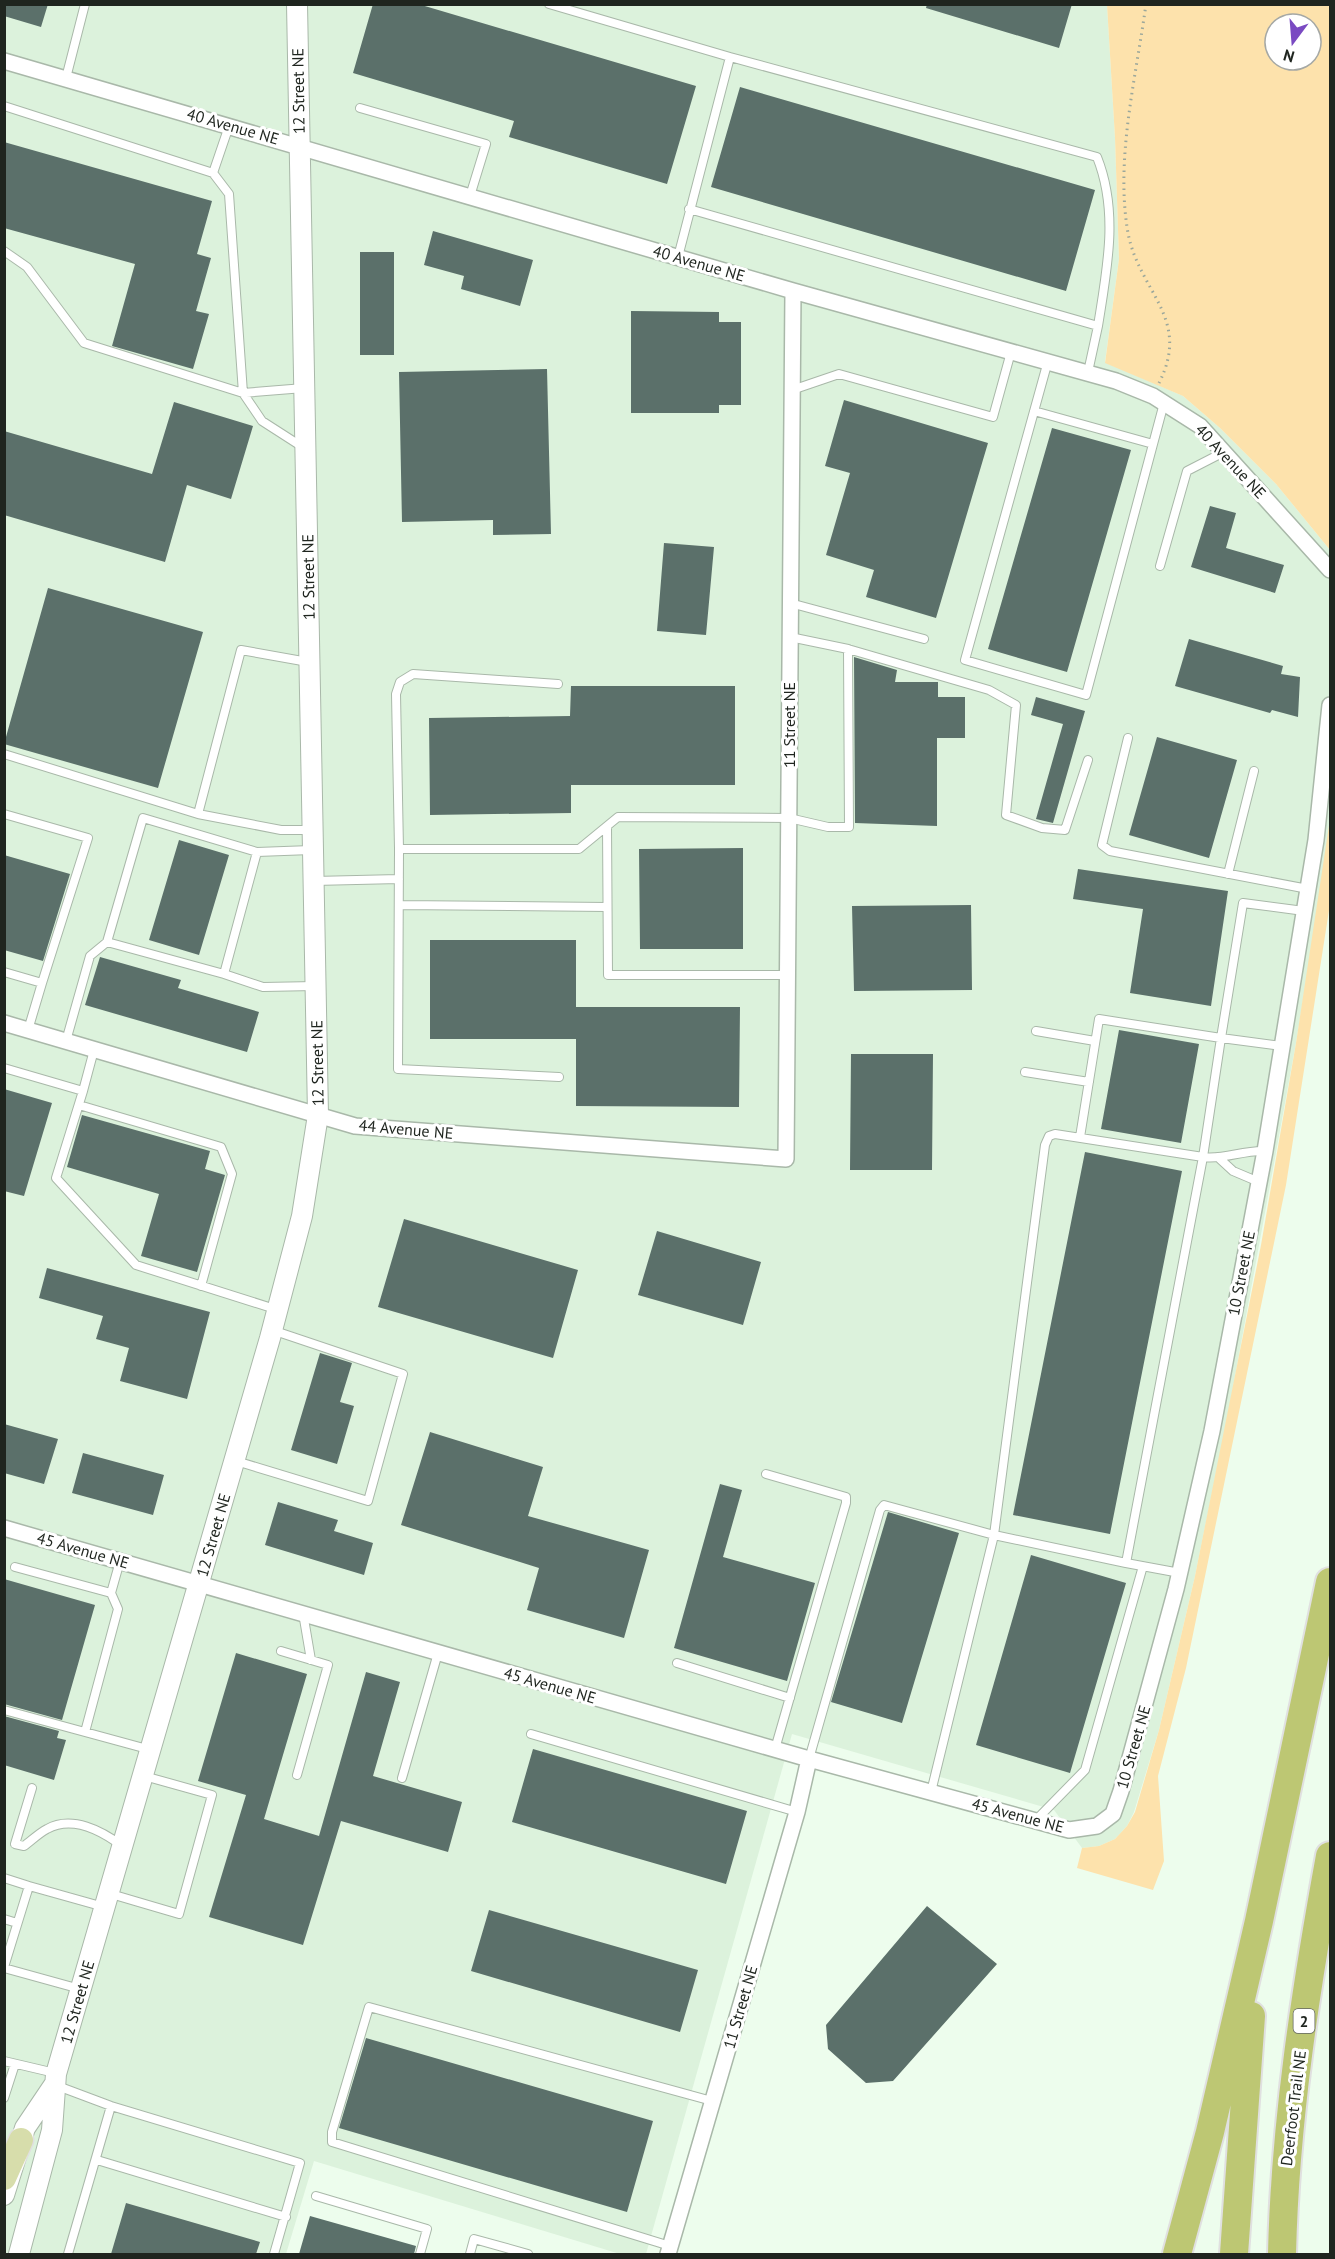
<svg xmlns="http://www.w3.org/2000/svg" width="1335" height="2259" font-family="'PT Sans',sans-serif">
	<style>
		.built { fill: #dcf2dc }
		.green { fill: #fde2ac; fill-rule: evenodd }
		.building { fill: #5b706a }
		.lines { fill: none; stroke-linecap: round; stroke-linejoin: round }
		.service-casing { stroke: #a9b8a9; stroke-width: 10 }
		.minor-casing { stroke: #a9b8a9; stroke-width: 18 }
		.tertiary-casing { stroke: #a9b8a9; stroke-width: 22 }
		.primary-casing { stroke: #e0e0e0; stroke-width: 27 }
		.motorway-casing { stroke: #e0e0e0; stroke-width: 32 }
		.path { stroke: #9ba79b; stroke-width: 3; stroke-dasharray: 1.5 4.5; stroke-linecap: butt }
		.service { stroke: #fff; stroke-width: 8 }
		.minor { stroke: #fff; stroke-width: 15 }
		.tertiary { stroke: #fff; stroke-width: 20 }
		.primary { stroke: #d7ddab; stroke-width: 24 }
		.motorway { stroke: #bdc773; stroke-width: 28 }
		.labels { text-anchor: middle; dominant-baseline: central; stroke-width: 6; stroke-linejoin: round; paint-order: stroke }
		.shield { fill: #fff; stroke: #626662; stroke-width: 1.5 }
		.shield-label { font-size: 15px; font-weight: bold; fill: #1f251f }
		.street-label { font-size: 16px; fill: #1f251f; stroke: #fff }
	</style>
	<rect width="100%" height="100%" fill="#edfded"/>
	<path class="built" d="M5,5H1107L1115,138L1119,259L1105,362L1183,396L1220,428L1276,484L1330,550V819L1326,857L1296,1043L1228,1415L1195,1576L1159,1730L1134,1812L1127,1826L1115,1839L1099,1846L1082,1848L1054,1810L792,1734L646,2254H620L314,2161L286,2254H5Z"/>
	<path class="green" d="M1107,5H1330V550L1276,484L1220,428L1183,396L1105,363L1119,259L1115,138ZM1275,24H1311V60H1275Z
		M1330,819V904L1286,1185L1186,1668L1158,1776L1164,1861L1153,1890L1077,1868L1082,1848L1099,1846L1115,1839L1127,1826L1135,1812L1159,1730L1195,1576L1261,1245L1296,1043Z"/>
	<path class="building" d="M4,4H48L41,27L4,16Z
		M373,4H418L696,86L667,184L509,137L514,121L353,73Z
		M927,4H1072L1059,48L926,8Z
		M740,87L1095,190L1066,291L711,187Z
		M4,142L212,201L197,254L211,258L196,311L209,314L193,369L112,346L135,264L4,228Z
		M433,231L533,260L520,306L461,289L464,276L424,265Z
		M360,252H394V355H360Z
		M631,311L719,312V322H741V405H719V413H631Z
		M547,369L551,534L493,535V520L402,522L399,372Z
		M844,400L988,443L936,618L866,597L874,570L826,555L850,473L825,466Z
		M174,402L253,426L231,499L187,485L165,562L4,515V431L152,474Z
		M1052,428L1131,450L1067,672L988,649Z
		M1210,506L1236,513L1226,548L1284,565L1275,593L1191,567Z
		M664,543L714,547L706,635L657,631Z
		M48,588L203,632L158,788L4,744Z
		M1189,639L1283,666L1281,674L1300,677L1298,717L1272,710L1270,713L1175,686Z
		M854,657L897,670L895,682H938V697H965V738H937V826L855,823Z
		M571,686H735V785H571V813L430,815L429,718L570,716Z
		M1036,697L1085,711L1053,823L1036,819L1063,724L1031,715Z
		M1157,737L1237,760L1209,858L1129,835Z
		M179,840L229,855L199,955L149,940Z
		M743,848V949H640L639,849Z
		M4,855L70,874L43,961L4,950Z
		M1078,869L1228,891L1211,1006L1130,993L1143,909L1073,899Z
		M971,905L972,990L854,991L852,906Z
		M430,940H576V1007H740L739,1107L576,1106V1039H430Z
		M100,957L181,980L178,988L259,1012L247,1052L85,1005Z
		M1119,1030L1199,1044L1181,1143L1101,1129Z
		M851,1054H933L932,1170H850Z
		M4,1089L52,1103L24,1196L4,1191Z
		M82,1115L210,1151L205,1169L225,1175L197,1272L141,1256L159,1194L67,1167Z
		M1085,1152L1182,1171L1110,1534L1013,1515Z
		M404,1219L578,1270L553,1358L378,1307Z
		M657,1231L761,1262L743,1325L638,1295Z
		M47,1268L210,1312L187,1399L120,1381L129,1348L96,1339L103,1316L39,1298Z
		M320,1353L352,1363L340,1402L354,1406L337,1464L291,1450Z
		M4,1424L58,1439L44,1484L4,1473Z
		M430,1432L543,1467L528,1516L649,1550L624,1638L527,1610L539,1568L401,1525Z
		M83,1453L164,1475L153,1515L72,1493Z
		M720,1484L742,1490L723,1557L815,1583L787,1681L674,1648Z
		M278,1502L338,1520L334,1531L373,1543L364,1575L265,1545Z
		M888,1512L959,1533L902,1723L831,1702Z
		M1031,1555L1126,1583L1070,1773L976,1745Z
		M4,1579L95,1605L62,1720L4,1704Z
		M236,1653L307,1674L264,1819L319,1836L366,1672L400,1682L373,1776L462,1802L448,1852L341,1821L303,1945L209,1917L246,1795L198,1781Z
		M4,1716L59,1731L57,1738L66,1740L54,1780L4,1765Z
		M533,1749L747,1811L726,1884L512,1822Z
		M927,1906L997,1964L893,2081L866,2083L828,2049L826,2025Z
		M489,1910L698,1970L680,2032L471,1971Z
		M366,2038L653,2121L627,2212L339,2128Z
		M126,2203L260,2242L256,2254H111Z
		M310,2216L416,2246L414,2254H299Z"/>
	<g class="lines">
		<defs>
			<path id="service" d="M549,4L730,57
				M66,78L85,4
				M4,106L213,173L229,126
				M360,108L486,144L470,196
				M213,173L229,194L243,393L304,388
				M689,209L1098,326L1088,372
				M4,251L27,267L84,343L243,393L262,421L304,448
				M678,257L730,57L1097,157C1119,212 1107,269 1098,326
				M1048,361L965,660L1086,695L1164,403
				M792,390L839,374L993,417L1011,352
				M1034,411L1153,444
				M1160,566L1187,471L1224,452
				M790,603L924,639
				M848,649L989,690L1016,705L1006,815L1042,828L1065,830L1088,760
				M308,662L241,650L198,814L281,830H313
				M1128,738L1102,845L1110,851L1308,889
				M4,754L198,814
				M4,814L88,838L42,983
				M607,827L608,975H788
				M399,849L396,694L400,682L413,674L558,684
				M311,850L257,852L224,974L263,987L315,986
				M1228,874L1254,771
				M314,881L399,879
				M400,905L607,907
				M4,972L42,983L28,1030
				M224,974L107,942L143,818L257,852
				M1036,1031L1095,1041
				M66,1041L90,956L107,942
				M4,1068L83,1091L94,1050
				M1025,1072L1089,1082
				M559,1077L398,1069L399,849H579L618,817L789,818L828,827H849L848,649L790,637
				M83,1091L56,1178L136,1265L275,1309
				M79,1105L221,1147L232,1174L201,1286
				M1080,1137L1099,1019L1221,1038L1243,903L1304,911
				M1265,1151C1242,1150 1224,1160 1203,1157L1221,1038L1282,1046
				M1220,1159L1233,1171L1259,1182
				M236,1461L368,1501L403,1374L272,1330
				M766,1474L846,1497V1503L775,1749
				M1126,1563L1180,1573
				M15,1567L111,1593
				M303,1613L311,1660
				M281,1651L328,1665L297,1775
				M677,1663L790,1698
				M4,1710L151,1750
				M85,1732L118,1609L111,1593L120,1561
				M531,1734L797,1812
				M809,1759L880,1510L884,1505L994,1535L1126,1563L1203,1157L1055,1134L1049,1136L1045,1145L994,1535L931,1792
				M402,1778L438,1653
				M32,1788L15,1844L24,1846C31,1841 39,1833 47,1829C72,1815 102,1831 122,1846
				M1035,1821L1085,1770L1143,1566
				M4,1878L29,1886
				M111,1894L179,1914L212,1795L144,1776
				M4,1919L17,1923
				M4,1967L29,1886L104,1907
				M4,1968L80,1989
				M4,2061L55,2073
				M55,2085L111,2106L300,2163L274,2254
				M4,2098L15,2064
				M97,2160L286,2217
				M316,2196L427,2229L420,2254
				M670,2246L332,2142V2132L369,2007L712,2101
				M68,2254L111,2106
				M470,2254L474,2239L528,2254"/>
			<path id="minor" d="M4,61L793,291L1116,381L1153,396L1200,426L1330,570
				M4,1023L355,1126L786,1159L793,291
				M4,1528L809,1759L1069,1830L1097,1826L1113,1814L1121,1791L1176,1589L1212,1431L1265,1151L1316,840L1330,705
				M668,2254L797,1812L809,1759"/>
			<path id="tertiary" d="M4,2195L25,2128L54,2085
				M19,2254L52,2130L56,2074L270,1338L302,1216L318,1115L297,4"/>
			<path id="primary" d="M4,2178L21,2140"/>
			<path id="motorway" d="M1177,2254L1210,2132L1259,1921L1330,1582
				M1234,2254L1251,2016
				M1282,2254C1285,2121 1306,1987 1330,1856"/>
		</defs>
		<use href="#service" class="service-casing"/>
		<use href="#minor" class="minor-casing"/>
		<use href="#tertiary" class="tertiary-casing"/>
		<use href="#primary" class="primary-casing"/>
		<use href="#motorway" class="motorway-casing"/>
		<path class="path" d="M1146,4C1136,78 1115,159 1128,233C1139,292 1192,318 1159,383
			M1328,4L1330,6"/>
		<use href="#service" class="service"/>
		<use href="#minor" class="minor"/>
		<use href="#tertiary" class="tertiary"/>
		<use href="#primary" class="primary"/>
		<use href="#motorway" class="motorway"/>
	</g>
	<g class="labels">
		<rect class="shield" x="1293.5" y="2009" width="21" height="24" rx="4.5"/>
		<g class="shield-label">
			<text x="1304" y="2021">2</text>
		</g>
		<g class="street-label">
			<text transform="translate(298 91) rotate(-91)">12 Street NE</text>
			<text transform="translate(233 126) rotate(16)">40 Avenue NE</text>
			<text transform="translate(699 263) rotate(16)">40 Avenue NE</text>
			<text transform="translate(1231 461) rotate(47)">40 Avenue NE</text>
			<text transform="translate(308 577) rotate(-91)">12 Street NE</text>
			<text transform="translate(789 725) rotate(-90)">11 Street NE</text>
			<text transform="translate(317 1063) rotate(-91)">12 Street NE</text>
			<text transform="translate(406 1129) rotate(5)">44 Avenue NE</text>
			<text transform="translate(1241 1273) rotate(-79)">10 Street NE</text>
			<text transform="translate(213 1535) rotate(-74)">12 Street NE</text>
			<text transform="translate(83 1550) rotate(16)">45 Avenue NE</text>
			<text transform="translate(550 1685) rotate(16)">45 Avenue NE</text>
			<text transform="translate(1133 1747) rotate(-74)">10 Street NE</text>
			<text transform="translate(1018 1815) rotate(15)">45 Avenue NE</text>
			<text transform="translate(77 2002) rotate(-74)">12 Street NE</text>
			<text transform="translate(740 2007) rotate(-74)">11 Street NE</text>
			<text transform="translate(1293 2108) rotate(-83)">Deerfoot Trail NE</text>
		</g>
	</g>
	<rect width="1335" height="2259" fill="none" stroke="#1f251f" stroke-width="12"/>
	<g transform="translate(1293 42) rotate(196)"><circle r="28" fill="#ffffff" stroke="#a5a8a5" stroke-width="1.5"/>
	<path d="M0-4.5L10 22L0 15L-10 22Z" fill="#7a4ac2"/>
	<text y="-9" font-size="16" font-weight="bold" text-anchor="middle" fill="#1f251f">N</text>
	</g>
</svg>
